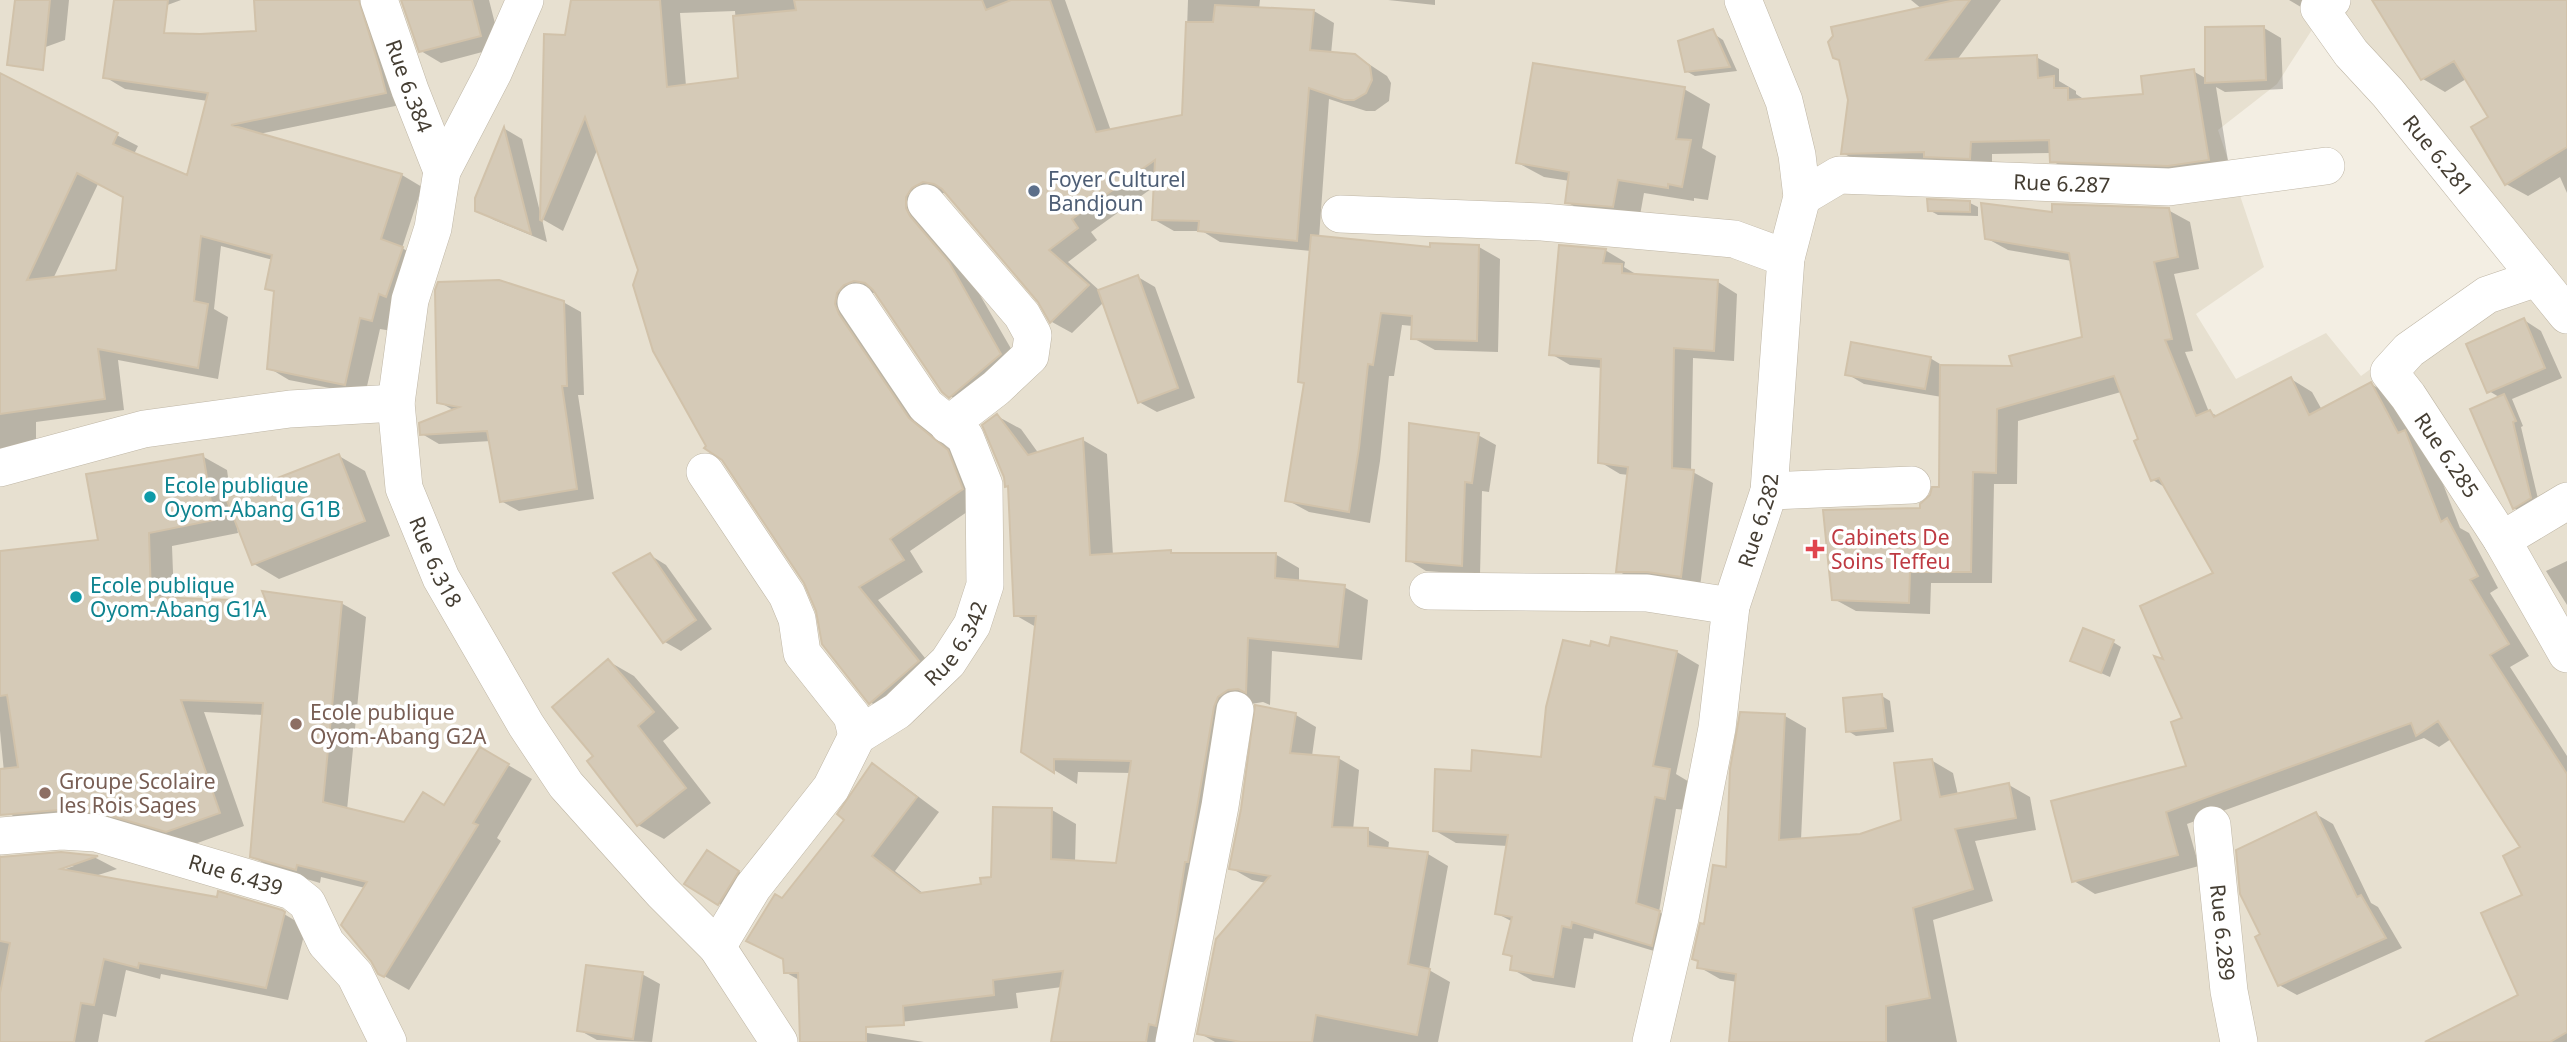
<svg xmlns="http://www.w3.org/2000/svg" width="2567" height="1042" font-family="'Noto Sans',sans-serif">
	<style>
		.residential { fill: #e7e0d0; fill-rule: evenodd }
		.shadow { fill: #0003; fill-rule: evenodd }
		.building { fill: #d5cab7; stroke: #d1c2aa; stroke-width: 2; fill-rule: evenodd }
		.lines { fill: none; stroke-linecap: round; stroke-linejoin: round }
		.street-casing { stroke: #bfb6a5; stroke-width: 38 }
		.street { stroke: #fff; stroke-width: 37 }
		.service-dot { fill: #5c6f8a; stroke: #fff; stroke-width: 2.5 }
		.culture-dot { fill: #0f9aa8; stroke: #fff; stroke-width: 2.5 }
		.health-dot { fill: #e0444e; stroke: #fff; stroke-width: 2.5 }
		.education-dot { fill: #8d6e63; stroke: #fff; stroke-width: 2.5 }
		.labels { text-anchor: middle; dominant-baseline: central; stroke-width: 7; stroke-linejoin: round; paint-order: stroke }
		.street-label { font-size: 21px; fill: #453e33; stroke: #fff }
		.service-label { font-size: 21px; fill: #4e5e75; stroke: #fff; text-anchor: start }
		.culture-label { font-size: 21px; fill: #0d838f; stroke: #fff; text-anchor: start }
		.health-label { font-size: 21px; fill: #be3a42; stroke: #fff; text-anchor: start }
		.education-label { font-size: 21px; fill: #785e54; stroke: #fff; text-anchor: start }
	</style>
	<rect width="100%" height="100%" fill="#f3eee3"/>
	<path class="residential" d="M0,0H2567V1042H0ZM2317,22L2510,267L2361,376L2326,333L2236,379L2196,314L2264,267L2218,130L2277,84Z"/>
	<path class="shadow" d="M16,0H69L65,40L29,53Z
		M116,0H181L135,17Z
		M256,0H382L405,104L259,134L402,175L422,187L402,248L423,260L392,331L380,329L365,395L289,380L269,368L276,293L267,288L273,260L221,246L214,309L228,317L218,379L118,360L124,410L36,422V453L0,470V75L138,146L134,154L189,177L208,101L125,89L105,77L258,33ZM98,184L125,197L117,272L53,279Z
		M403,0H489L501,47L441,63L421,51Z
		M573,0H1065L1111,131L1184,116L1188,0H1260L1259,9L1314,11L1334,23L1331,54L1355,55L1387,76L1391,83L1389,101L1375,111H1366L1329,99L1319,238L1431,249L1479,247L1500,259L1498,352L1435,350L1413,338V326L1402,325L1394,376H1389L1380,461L1370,523L1309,512L1287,500L1305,384L1300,381L1311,251L1220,242L1202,231H1174L1153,219L1155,186L1091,232L1097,240L1068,262L1100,291L1138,277L1155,287L1195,398L1157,412L1139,402L1104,302L1072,333L1052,322L1040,301L948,194L943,193L933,199L969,276L1021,366L971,408L950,396L877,292L866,295L929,432L968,464L983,501L910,551L923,572L878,600L938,674L890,714L870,702L818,611L806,583L640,271L598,148L563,231L542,219L547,242L494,220L476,210V198L505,129L522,139L541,216ZM735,11L740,80L686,86L680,13Z
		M1388,0H1435V5Z
		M1911,0H2001L1957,60L2036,57L2059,69V81L2076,91V94L2085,100L2145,95L2193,71L2207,79L2264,28L2281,38L2283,89L2225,92L2216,87L2230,173H2074L2052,161L2051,153L1992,154V170L1865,166L1843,153L1922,9Z
		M2289,0H2336L2311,13Z
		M2424,0H2567V193L2560,177L2528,196L2506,184L2490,117L2466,79L2445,92L2423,79L2388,22Z
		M1714,34L1723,40L1737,71L1695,76L1686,71Z
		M1684,89L1710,104L1702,148L1716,156L1708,200L1694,198V201L1644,193L1639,221L1592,217L1567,202L1570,181L1544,177L1518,163Z
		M1970,203L1978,207V216L1938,215L1929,210Z
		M2168,210L2190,222L2199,269L2174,274L2193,351L2185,352L2209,412L2218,416L2291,379L2312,392L2322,410L2371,384L2393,397L2430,450L2460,528L2469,533L2498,588L2490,593L2529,656L2510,667L2567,756V1042H2466L2520,996L2524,895L2522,848L2451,739L2439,747L2424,738L2187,824L2199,866L2095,894L2074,881L2188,767L2184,719L2167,663L2215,573L2166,488L2153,480L2121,392L2018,421L2017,484H1994L1992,583H1931L1930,614L1856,611L1834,599L1940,489L1942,397L1864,384L1847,374L1930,358L1945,367L2014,368L2084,338L2072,261L2008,250L1986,238L2054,214Z
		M1605,250L1625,262L1624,267L1639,276L1718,282L1737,294L1734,361L1693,358L1691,471L1713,483L1700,587L1638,582L1618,571L1629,475L1620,474L1600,462L1602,368L1570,365L1551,354Z
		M563,302L581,312L584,395H578L594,499L519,511L501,501L491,441L439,444L422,434L455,411L439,402Z
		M2524,320L2541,331L2562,378L2512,399L2523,426L2521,427L2539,503L2522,513L2514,508L2499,397L2489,391Z
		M997,416L1021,429L1039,454L1083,440L1107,454L1113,555L1170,552L1175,554H1275L1299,568V582L1344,587L1368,600L1362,660L1272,651L1270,705L1263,702L1251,704L1172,1042H1052L1062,987L1016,993L1018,1008L842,1029L924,1042H800L799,980L785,972V960L748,940L847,819L872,766L896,780L939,812L895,871L924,894L983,886L992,878L995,808L1052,810L1076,824L1075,862L1118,865L1131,773L1078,772L1077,784L1023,751L1036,627L1015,615L1010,488L1007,486Z
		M1478,435L1496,445L1489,492L1482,491L1480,575L1426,571L1408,560Z
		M202,456L227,470L231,498L339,456L365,471L390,536L279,579L254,564L236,522L238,533L172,546L174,599L341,603L366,617L347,810L405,824L445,807L481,749L532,779L497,838L501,841L409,990L379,973L365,888L321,877L320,883L276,870L251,856L263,715L204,712L244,826L192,845L32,827L8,813L0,731V553L100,541Z
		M650,555L666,565L712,629L681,651L665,642Z
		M2567,561V605L2546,571Z
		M1612,639L1677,652L1699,665L1676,774L1691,783L1687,810L1676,809L1659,912L1681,925L1674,957L1594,933L1593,939L1584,938L1575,988L1533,981L1512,969L1514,959L1505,953L1513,922L1496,913L1508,846L1456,843L1434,830L1472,773L1543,759L1591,648H1610Z
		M2113,642L2121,647L2110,677L2072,660Z
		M608,661L634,676L679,728L663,741L711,803L664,839L638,825L596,756Z
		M1882,696L1890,701L1894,732L1856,736L1848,731Z
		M1256,708L1296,715L1316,727L1312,756L1338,758L1359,770L1353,830H1368L1389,842L1388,850L1428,854L1448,866L1429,970L1450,982L1438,1042H1215L1199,1033L1266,883L1252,880L1231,868L1242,810Z
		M1785,716L1806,728L1801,840L1860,836L1903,822L1931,760L1953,773L1958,795L2009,785L2030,797L2036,830L1975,841L1993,901L1933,920L1957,1042H1731L1737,982L1720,979L1699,967L1705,927Z
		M2316,814L2333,824L2371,903L2378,907L2402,948L2297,995L2279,985L2263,935Z
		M0,855L2,859L92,856L117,869L95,876L284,914L306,927L288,1000L161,974L160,979L126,970L116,1017L103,1014L98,1042H0ZM65,865L74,866L54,873Z
		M716,857L747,877L727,908L686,884Z
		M642,974L660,984L652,1042L597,1040L579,1030Z"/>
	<path class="building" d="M15,0H50L43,70L7,65Z
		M114,0H168L164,33L200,34L256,31L254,0H359L380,69L386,93L231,125L402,174L381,239L403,247L386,297L379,294L372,321L360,318L345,385L267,369L274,291L265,289L272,255L201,236L194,301L208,304L198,368L98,349L105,399L0,414V73L118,133L113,144L187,175L208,93L103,78ZM77,173L123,197L116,270L27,280Z
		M401,0H472L481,36L419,52Z
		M571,0H660L667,87L738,78L733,16L796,10L794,0H982L986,10L1011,0H1050L1096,132L1182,115L1186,22H1213L1215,5L1314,10L1310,50L1355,54L1370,66L1372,80L1366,93L1354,100H1344L1309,88L1297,241L1198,231L1199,221L1152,220L1155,160L1072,219L1078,228L1049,250L1089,285L1050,323L1038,302L942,189L934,184L923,182L912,188L906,197V208L910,216L949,262L1001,354L949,398L942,392L873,290L865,283L854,281L844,285L837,293L835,304L839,314L909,418L948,450L963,489L890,539L904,560L859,587L919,661L869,704L822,644L816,611L804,583L722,460L704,448L706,446L653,351L633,285L638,270L585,117L542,221L540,220L544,34L565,35Z
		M1955,0H1970L1926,60L2037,55L2038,78L2054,76V88H2068V100L2143,94L2141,76L2194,69L2209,160L2168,166L2050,162L2049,140L1971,142L1970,159L1924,157V152L1841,154L1848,100L1839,60L1833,58L1828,42L1833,36L1831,27Z
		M2372,0H2567V147L2505,185L2471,127L2488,117L2454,61L2421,80Z
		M2264,26L2266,80L2205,83V27Z
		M1713,29L1730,67L1685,72L1678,41Z
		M1533,63L1685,87L1676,139L1691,140L1682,187L1668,184V188L1618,180L1613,207L1565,203L1569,172L1516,163Z
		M504,127L531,234L475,211V198Z
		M1927,199L1970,201V212L1928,211Z
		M1981,203L2052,212V204L2169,208L2178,257L2154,262L2172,339L2165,340L2196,416L2210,410L2214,417L2291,377L2309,415L2371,382L2398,433L2405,430L2441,522L2447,518L2478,576L2470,580L2509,644L2490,655L2567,774V1032L2550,1042H2425L2518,995L2481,913L2522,895L2503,856L2520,847L2438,721L2416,736L2411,723L2166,812L2178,855L2072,882L2051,801L2186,766L2171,722L2182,718L2154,656L2163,659L2140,606L2213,573L2159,478L2151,481L2134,441L2138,439L2114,376L1997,409L1996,473L1973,472L1971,572H1910L1909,603L1832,600L1823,510L1920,508V504L1930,495L1932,487H1939L1940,365L2012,366L2009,356L2082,337L2069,253L1985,239Z
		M1311,235L1430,247V243L1479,245L1477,341L1411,339L1412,316L1381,313L1373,365L1368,364L1359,448L1349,512L1285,501L1304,383L1298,382Z
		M1559,245L1606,249L1603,263L1622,264V273L1718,280L1714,351L1674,348L1672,468L1694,470L1681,577L1647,572H1616L1628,467L1598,463L1601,359L1549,355Z
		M1138,275L1178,388L1138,403L1098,290Z
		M499,280L564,301L567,386H562L577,489L500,502L487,431L420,435L419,423L459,407L437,403L435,290L438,282Z
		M2524,318L2545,368L2487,393L2466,344Z
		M1851,342L1931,357L1925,389L1845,375Z
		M2504,394L2516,421L2513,422L2531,498L2513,509L2470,409Z
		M997,414L1028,455L1083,438L1090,555L1171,550V553H1276L1275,578L1345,585L1338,647L1248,638L1246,693L1238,689L1228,690L1218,697L1214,707L1188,862H1185L1176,923L1156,1026L1149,1024L1146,1042H1051L1063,971L993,980L994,995L903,1006L904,1025L866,1027V1042H800L798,973H784L783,959L746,941L775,894L782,898L844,820L837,814L872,763L917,797L872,856L920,893L981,884L980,878L991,877L993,807L1052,808L1051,859L1116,863L1131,761L1054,759V773L1021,752L1036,616H1014L1008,486L1005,487L1004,477L982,425Z
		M1409,423L1479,433L1472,483L1465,482L1462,566L1406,561Z
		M203,454L214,520L149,533L151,597L266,601L262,591L342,602L323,802L404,822L423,792L444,805L480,747L509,764L473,823L478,825L384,977L378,974L371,961L341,925L367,882L297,865L296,870L250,857L263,703L181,700L220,813L166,832L97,812L59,810L0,815V769L18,767L7,695L0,696V551L98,540L86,474Z
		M339,454L365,521L252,565L226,498Z
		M650,553L696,620L663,643L613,573Z
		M2083,628L2114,640L2101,673L2070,661Z
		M1611,637L1677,651L1653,766L1670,769L1665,799L1655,797L1636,903L1660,911L1652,946L1572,922L1571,928L1562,926L1553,977L1510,970L1512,956L1503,954L1512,917L1495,914L1508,835L1433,831L1435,769L1471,771L1472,750L1541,757L1546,707L1563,640L1590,646L1591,641L1609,646Z
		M608,659L654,712L638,726L686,788L637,826L587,761L593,756L552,707Z
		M1882,694L1886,728L1846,732L1843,698Z
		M1255,705L1296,713L1290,753L1339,757L1332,827L1368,828V846L1428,852L1408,964L1430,969L1417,1035L1316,1015L1312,1042H1241L1197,1034L1216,939L1270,876L1229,869L1241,809Z
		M1740,712L1785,714L1779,840L1860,834L1901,820L1894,763L1932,759L1940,797L2009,783L2016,818L1955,829L1973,889L1913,908L1930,998L1886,1006V1042H1729L1736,974L1697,968L1698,961L1692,959L1700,923L1704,924L1713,865L1726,867L1730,769Z
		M2316,812L2357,897L2361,895L2386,938L2278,986L2255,937L2260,934L2240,894L2236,850Z
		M707,850L739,871L718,905L684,884Z
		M61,852L98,856L61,869L217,897L218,891L282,910L285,912L266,988L139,963L138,968L104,959L94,1005L81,1003L74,1042H0V993L10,943L0,941V857Z
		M586,965L643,972L633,1039L577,1031Z"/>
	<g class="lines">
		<defs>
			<g id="street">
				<path id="s1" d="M379,0L410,90L442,171"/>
				<path id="s2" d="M525,0L493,73L442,171L433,228L410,300L396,403L404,488L441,578L526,725L566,785L662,892L717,947L779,1042"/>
				<path id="s3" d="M2332,0L2319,8L2351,53L2388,93L2567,315"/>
				<path id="s4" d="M1802,197L1839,175L2169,187L2326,166"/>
				<path d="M926,203L1022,315L1033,335L1030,356L996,388L948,425"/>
				<path d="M1340,214L1542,222L1734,239L1786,258"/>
				<path d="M0,468L144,429L290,409L396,403"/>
				<path d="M705,472L787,595L797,619L802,653L852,716L857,736"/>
				<path d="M1769,491L1912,485"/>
				<path d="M2567,501L2502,540L2567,654"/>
				<path d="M2502,540L2408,396L2389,372L2409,350L2487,295L2537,278"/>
				<path d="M1428,591L1647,593L1731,606"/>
				<path id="s5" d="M2212,825L2229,991L2239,1042"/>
				<path id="s6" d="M0,836L61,831L96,833L292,891L307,903L326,943L355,975L388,1042"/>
				<path id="s7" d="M717,947L753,887L831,788L857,736L897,711L948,662L972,625L985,585L984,485L965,437L926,406L856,302"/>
				<path d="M1174,1042L1220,806L1235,710"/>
				<path id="s8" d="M1651,1042L1680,918L1717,728L1731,606L1769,491L1786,258L1802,197L1797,155L1784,101L1743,0"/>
			</g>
		</defs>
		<use href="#street" class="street-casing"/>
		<use href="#street" class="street"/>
	</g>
	<circle class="service-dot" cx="1034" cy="191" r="7"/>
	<g class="culture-dot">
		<circle cx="150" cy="497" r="7"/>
		<circle cx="76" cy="597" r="7"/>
	</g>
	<path class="health-dot" d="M1811.5 538.5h7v7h7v7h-7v7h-7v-7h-7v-7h7z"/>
	<g class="education-dot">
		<circle cx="296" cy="724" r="7"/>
		<circle cx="45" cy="793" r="7"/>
	</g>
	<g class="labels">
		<g class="street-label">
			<text stroke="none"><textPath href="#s1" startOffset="91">Rue 6.384</textPath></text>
			<text stroke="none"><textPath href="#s3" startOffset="205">Rue 6.281</textPath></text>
			<text stroke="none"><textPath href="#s4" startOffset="266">Rue 6.287</textPath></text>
			<text transform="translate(2447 455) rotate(56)">Rue 6.285</text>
			<text stroke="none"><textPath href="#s8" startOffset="534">Rue 6.282</textPath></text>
			<text stroke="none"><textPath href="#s2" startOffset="593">Rue 6.318</textPath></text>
			<text stroke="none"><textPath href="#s7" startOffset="392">Rue 6.342</textPath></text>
			<text stroke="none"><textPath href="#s6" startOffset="242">Rue 6.439</textPath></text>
			<text stroke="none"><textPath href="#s5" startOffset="108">Rue 6.289</textPath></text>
		</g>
		<g class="service-label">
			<text x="1048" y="179">Foyer Culturel<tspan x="1048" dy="24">Bandjoun</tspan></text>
		</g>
		<g class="culture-label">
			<text x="164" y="485">Ecole publique<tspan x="164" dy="24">Oyom-Abang G1B</tspan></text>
			<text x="90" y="585">Ecole publique<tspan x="90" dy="24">Oyom-Abang G1A</tspan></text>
		</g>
		<g class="health-label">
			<text x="1831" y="537">Cabinets De<tspan x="1831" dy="24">Soins Teffeu</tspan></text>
		</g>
		<g class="education-label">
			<text x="310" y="712">Ecole publique<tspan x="310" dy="24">Oyom-Abang G2A</tspan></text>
			<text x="59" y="781">Groupe Scolaire<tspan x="59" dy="24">les Rois Sages</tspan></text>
		</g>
	</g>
</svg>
